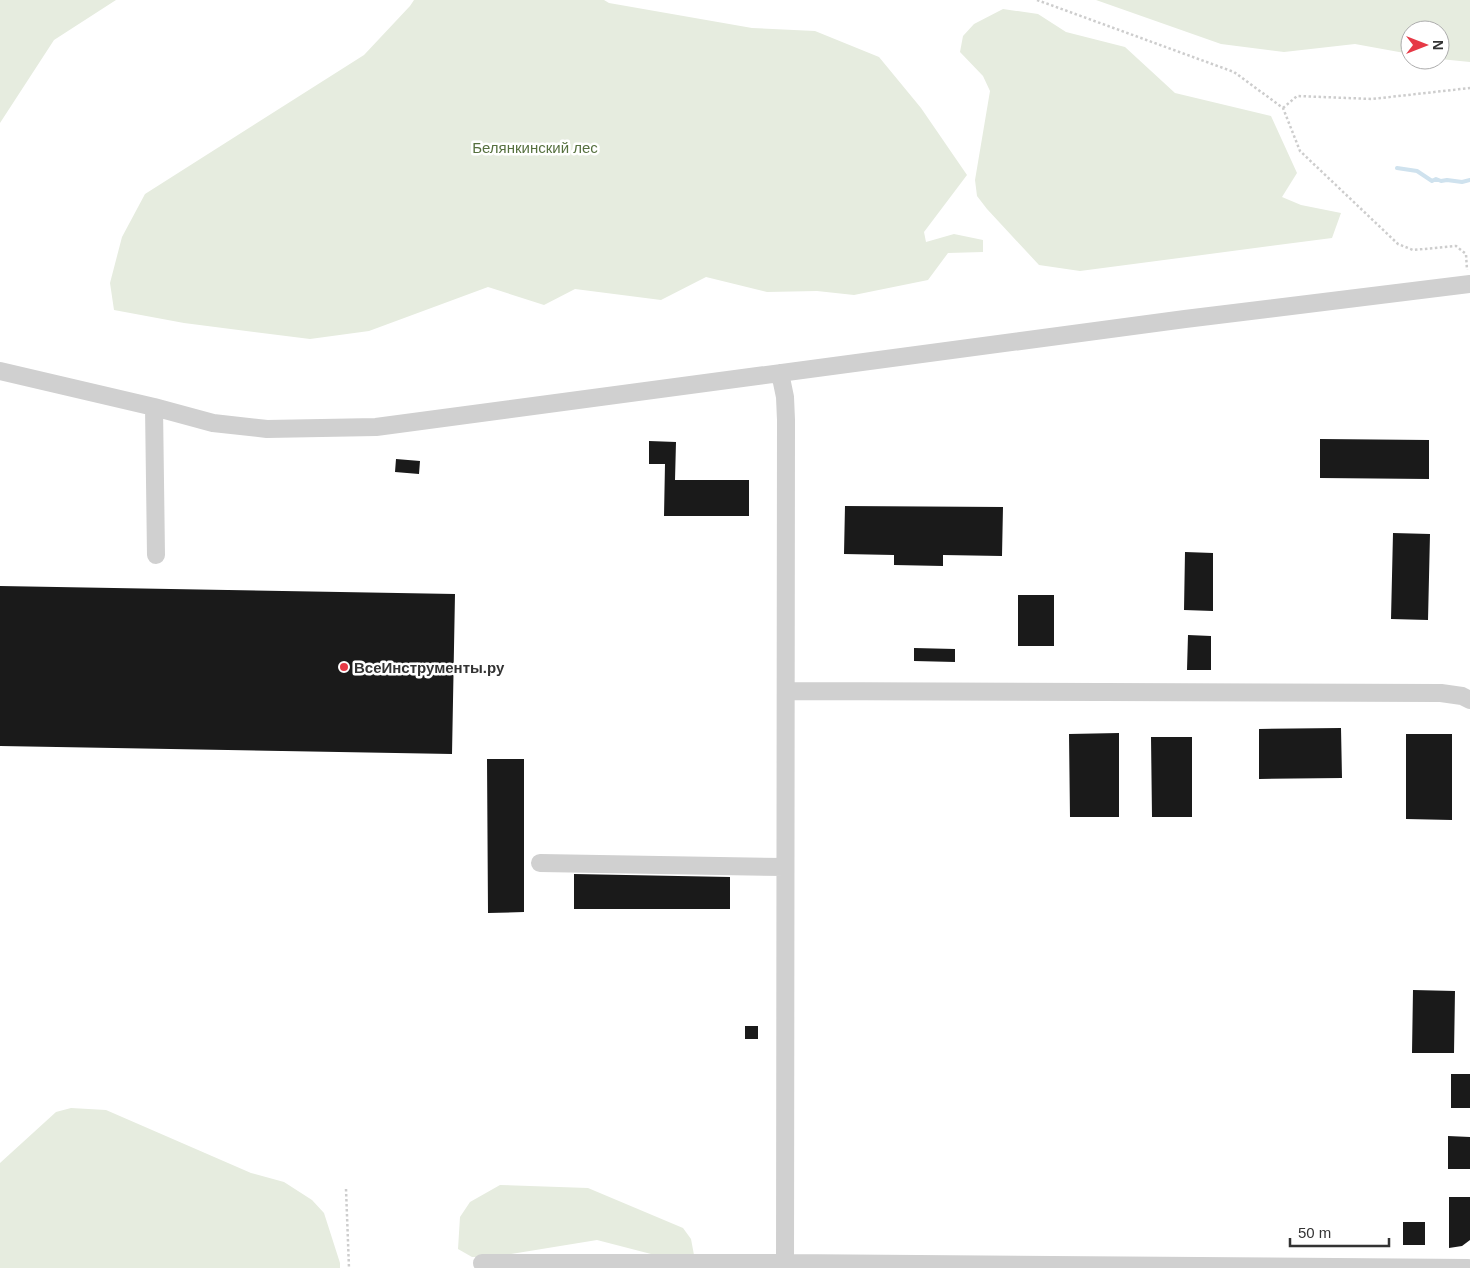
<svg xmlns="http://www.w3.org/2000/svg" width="1470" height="1268" font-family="Arial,sans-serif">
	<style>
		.green { fill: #e6ecdf }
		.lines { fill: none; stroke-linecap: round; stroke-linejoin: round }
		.stream { stroke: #cfe2ee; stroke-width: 4 }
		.building { fill: #1a1a1a }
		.path { stroke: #cdcdcd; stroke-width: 2.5; stroke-dasharray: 2.5 2.5; stroke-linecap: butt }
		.minor { stroke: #d0d0d0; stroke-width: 18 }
		.poi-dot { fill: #e63946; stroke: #fff; stroke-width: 2 }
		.labels { text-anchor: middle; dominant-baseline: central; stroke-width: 5; stroke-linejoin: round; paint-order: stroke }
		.park-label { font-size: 15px; fill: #56703f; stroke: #fff }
		.poi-label { font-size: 15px; font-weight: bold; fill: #333; stroke: #fff; text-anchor: start }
	</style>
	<rect width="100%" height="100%" fill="#fff"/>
	<path class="green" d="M0,0H116L54,40L0,123Z
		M414,0H604L609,3L752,28L815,31L879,57L921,108L967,175L924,232L926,242L954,234L983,240V252L948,253L928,280L854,295L817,291L767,292L706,277L661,300L575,289L544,305L488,287L369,331L310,339L184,323L114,310L110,283L122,237L145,194L364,55L410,6Z
		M1096,0H1470V62L1440,59V30H1410V54L1355,44L1284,52L1221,44Z
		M1003,9L1038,14L1066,32L1125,47L1175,93L1271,116L1297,173L1282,197L1301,205L1341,213L1332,238L1080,271L1039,265L987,209L977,196L975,180L990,91L983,76L960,52L963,36L974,24Z
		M71,1108L106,1110L251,1173L284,1182L312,1200L324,1213L340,1263V1268H0V1163L56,1112Z
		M500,1185L588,1188L683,1228L691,1239L694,1255L678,1261L597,1240L492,1257H472L458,1249L460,1217L470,1202Z"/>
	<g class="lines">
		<path class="stream" d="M1397,168L1417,171L1432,181L1436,179L1441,181L1447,180L1462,182L1470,180"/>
	</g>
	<path class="building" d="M1320,439L1429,440V479L1320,478Z
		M649,441L676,442L675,480H749V516H664L665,464H649Z
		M396,459L420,461L419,474L395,472Z
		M845,506L1003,507L1002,556L943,555V566L894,565V555L844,554Z
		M1393,533L1430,534L1428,620L1391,619Z
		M1185,552L1213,553V611L1184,610Z
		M0,586L455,594L452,754L0,746Z
		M1018,595H1054V646H1018Z
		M1188,635L1211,636V670H1187Z
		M914,648L955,649V662L914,661Z
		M1341,728L1342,778L1259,779V729Z
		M1119,733V817H1070L1069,734Z
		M1406,734H1452V820L1406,819Z
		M1151,737H1192V817H1152Z
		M487,759H524V912L488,913Z
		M574,874L730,877V909H574Z
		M1413,990L1455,991L1454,1053H1412Z
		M745,1026H758V1039H745Z
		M1451,1074H1470V1108H1451Z
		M1448,1136L1470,1137V1169H1448Z
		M1449,1197H1470V1240L1462,1246L1449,1248Z
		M1403,1222H1425V1245H1403Z"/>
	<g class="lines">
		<path class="path" d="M1037,0L1234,72L1283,108L1300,151L1398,244L1413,250L1456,246L1466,254L1467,270
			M1283,108L1297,96L1372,99L1470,88
			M346,1189L349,1268"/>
		<path class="minor" d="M0,371L154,407L213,423L267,429L376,427L1185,319L1470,284
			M780,373L785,397L786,420C785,702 783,985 785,1268
			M154,407L156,555
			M786,691L1441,693L1462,696L1470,700
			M540,863L784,867
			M482,1263H785L1468,1268"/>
	</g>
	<circle class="poi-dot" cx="344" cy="667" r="5"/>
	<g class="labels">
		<g class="park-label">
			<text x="535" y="147">Белянкинский лес</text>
		</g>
		<g class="poi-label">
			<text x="354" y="667">ВсеИнструменты.ру</text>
		</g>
	</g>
	<g transform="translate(1425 45) rotate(90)"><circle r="24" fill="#ffffff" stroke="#adadad"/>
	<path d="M0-4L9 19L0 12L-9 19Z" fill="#e63946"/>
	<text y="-8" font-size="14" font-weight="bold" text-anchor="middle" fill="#333333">N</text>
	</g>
	<path d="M1290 1238v8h99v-8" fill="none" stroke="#333333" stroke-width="2.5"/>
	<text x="1298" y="1238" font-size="15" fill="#333333" stroke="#ffffff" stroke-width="4" paint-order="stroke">50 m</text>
</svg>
